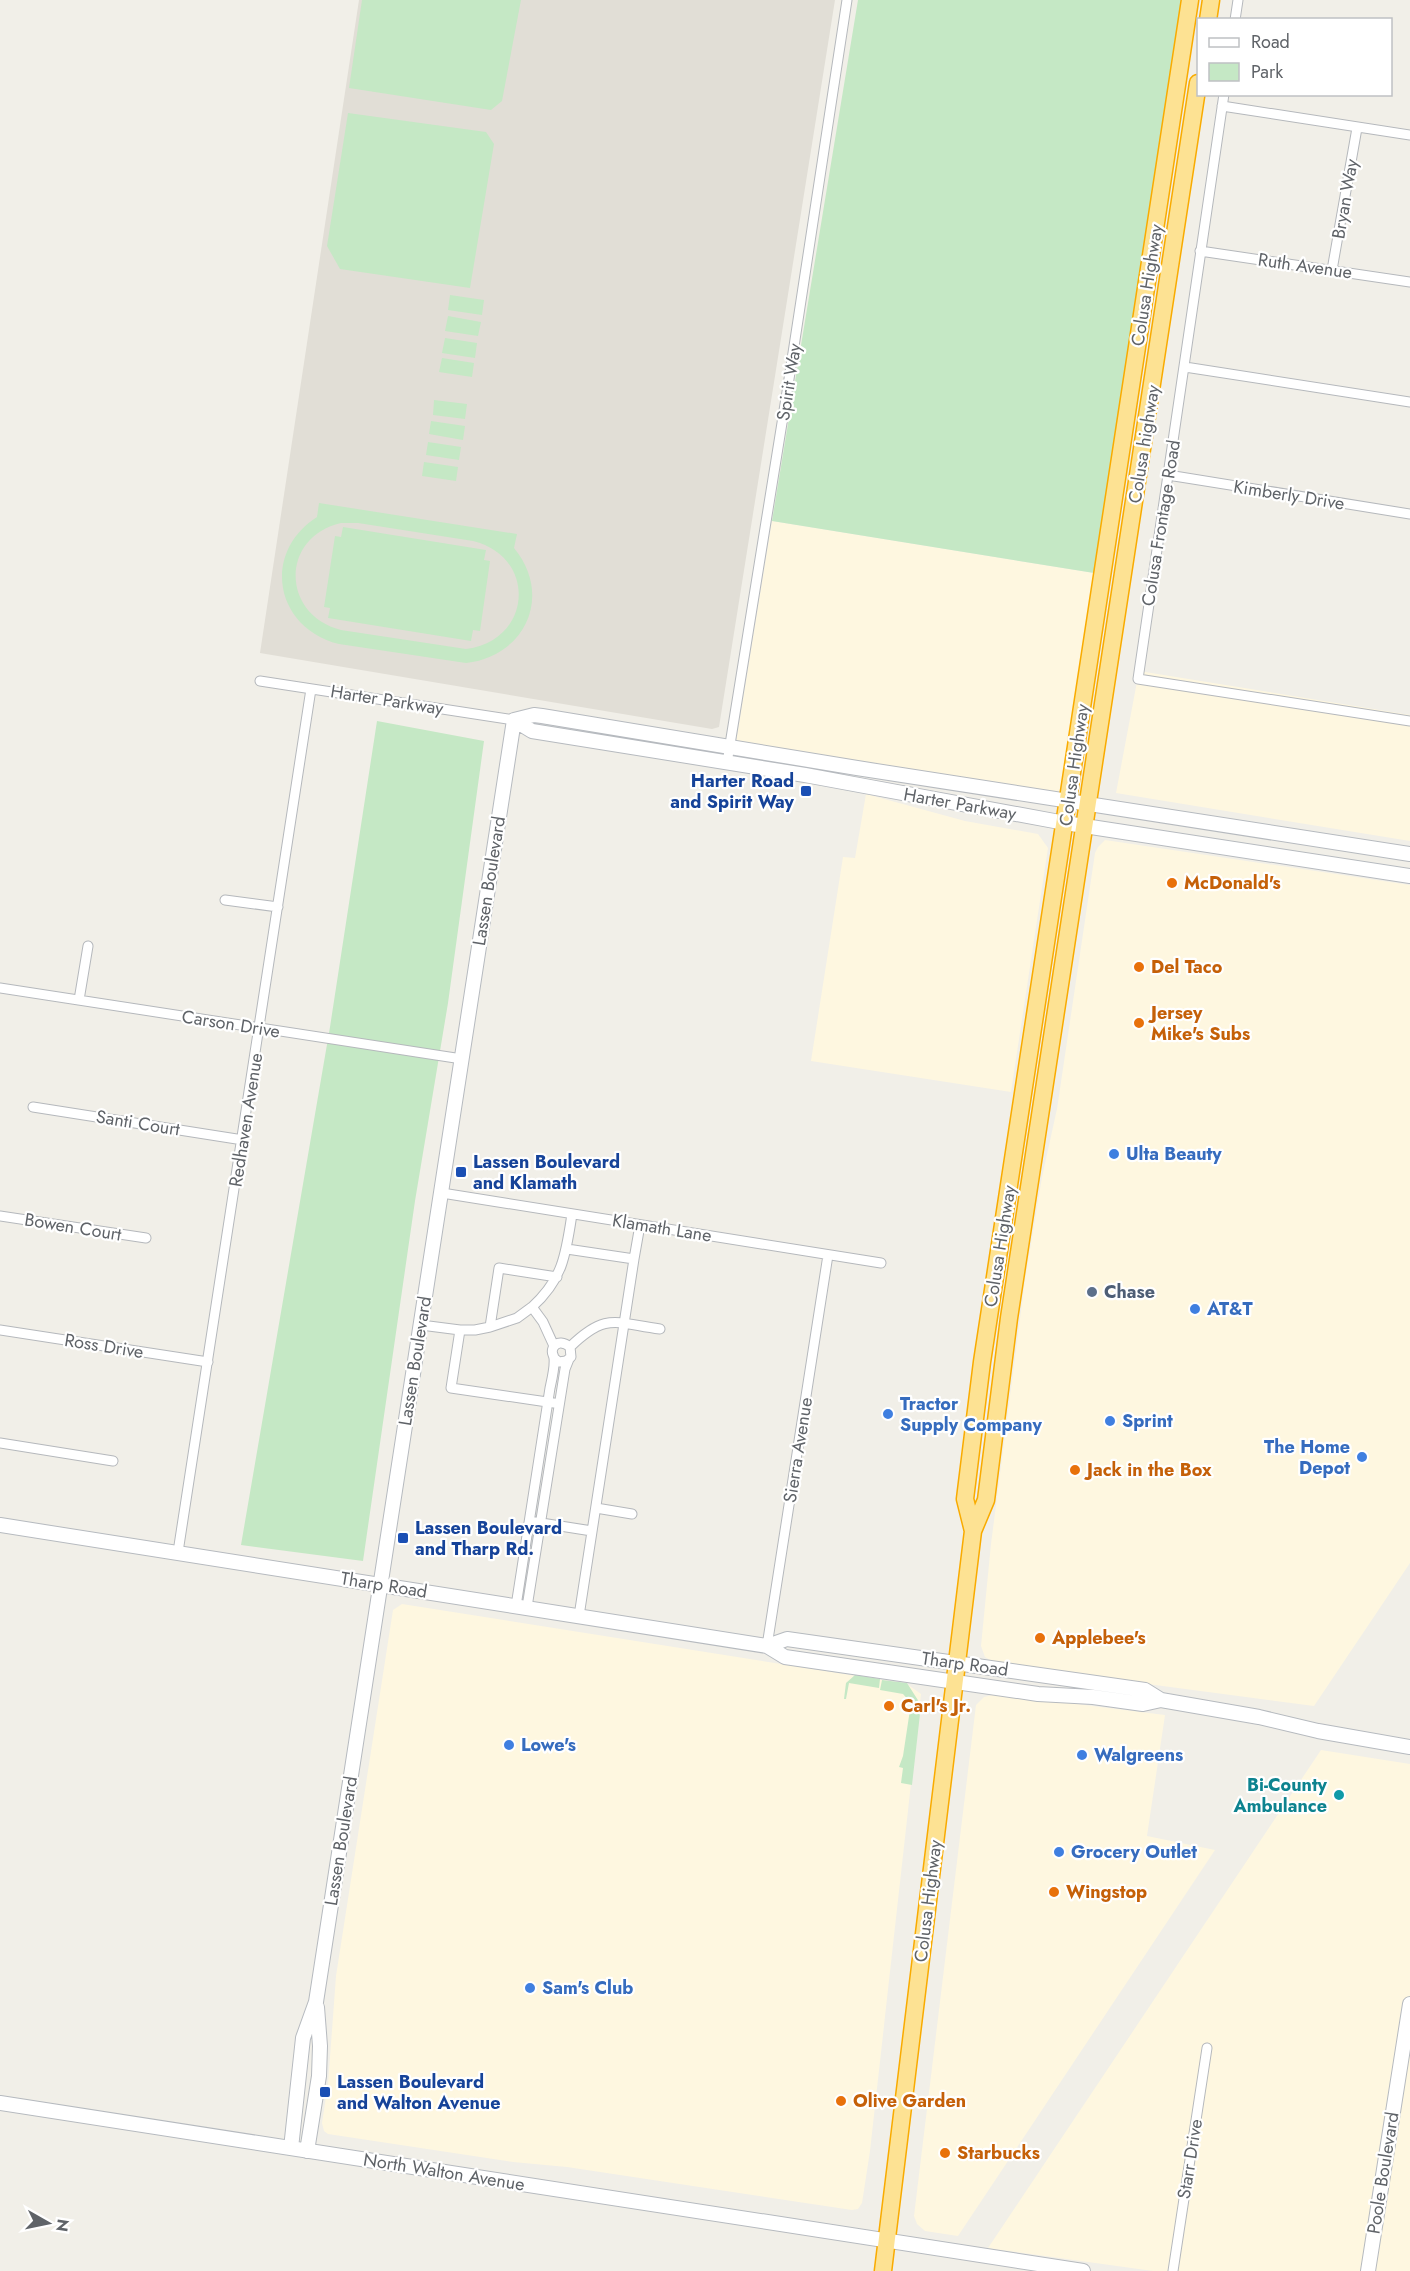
<svg xmlns="http://www.w3.org/2000/svg" width="1410" height="2271" font-family="Jost,sans-serif">
	<style>
		.commercial { fill: #fef7e0 }
		.education { fill: #e1ded6 }
		.green { fill: #c5e8c5; fill-rule: evenodd }
		.lines { fill: none; stroke-linecap: round; stroke-linejoin: round }
		.street-casing { stroke: #b5b8bc; stroke-width: 11 }
		.secondary-casing { stroke: #b6babf; stroke-width: 16 }
		.highway-casing { stroke: #f9ab00; stroke-width: 19 }
		.street { stroke: #fff; stroke-width: 9 }
		.secondary { stroke: #fff; stroke-width: 14 }
		.highway { stroke: #fde293; stroke-width: 16 }
		.transit-dot { fill: #1a4fb4; stroke: #fff; stroke-width: 2 }
		.food-dot { fill: #e8710a; stroke: #fff; stroke-width: 2 }
		.shop-dot { fill: #3f7fe0; stroke: #fff; stroke-width: 2 }
		.service-dot { fill: #5c6f8a; stroke: #fff; stroke-width: 2 }
		.culture-dot { fill: #0f9aa8; stroke: #fff; stroke-width: 2 }
		.labels { text-anchor: middle; dominant-baseline: central; stroke-width: 4.5; stroke-linejoin: round; paint-order: stroke }
		.street-label { font-size: 18px; fill: #5f6368; stroke: #fff }
		.transit-label { font-size: 18px; font-weight: bold; fill: #164399; stroke: #fff; text-anchor: start }
		.food-label { font-size: 18px; font-weight: bold; fill: #c56008; stroke: #fff; text-anchor: start }
		.shop-label { font-size: 18px; font-weight: bold; fill: #366cbe; stroke: #fff; text-anchor: start }
		.service-label { font-size: 18px; font-weight: bold; fill: #4e5e75; stroke: #fff; text-anchor: start }
		.culture-label { font-size: 18px; font-weight: bold; fill: #0d838f; stroke: #fff; text-anchor: end }
	</style>
	<rect width="100%" height="100%" fill="#f1efe8"/>
	<path class="commercial" d="M772,521L1094,573L1062,793L736,743Z
		M1139,671L1410,715V841L1116,793Z
		M866,794L965,821L1038,834L1048,848L1011,1092L811,1061L843,857L855,858Z
		M1105,840L1410,885V1563L1314,1706L997,1664L985,1657L981,1646L991,1544L1025,1280L1042,1177L1057,1109L1095,853L1098,847Z
		M402,1604L907,1684L921,1694L870,2151L862,2203L858,2209L852,2210L567,2167L513,2162L328,2134L324,2131L322,2123L328,2084L336,1976L393,1610Z
		M996,1694L1165,1715L1147,1836L1215,1850L958,2236L925,2231L917,2224L914,2216L976,1705L984,1697Z
		M1321,1750L1410,1764V2271H1153L988,2248Z"/>
	<path class="education" d="M359,0H835L719,727L712,729L260,653Z"/>
	<path class="green" d="M362,0H521L502,101L491,110L349,88Z
		M858,0H1184L1094,573L772,521Z
		M348,113L486,132L494,144L470,288L340,269L327,246Z
		M450,295L484,300L482,315L448,310Z
		M448,316L481,322L478,336L445,331Z
		M445,338L477,343L475,358L442,353Z
		M442,358L474,363L472,377L439,372Z
		M434,400L467,404L465,419L433,415Z
		M431,421L465,426L463,440L429,434Z
		M428,442L461,447L459,460L426,455Z
		M424,462L458,467L456,481L422,476Z
		M319,503L517,534L514,548C553,595 526,656 466,663L339,644C275,628 261,553 317,517ZM341,523H358L473,541C538,557 532,641 466,649L341,630C281,615 280,537 341,523Z
		M343,527L486,550L484,560L490,561L480,631L473,630L471,641L328,618L330,608L324,607L335,536L341,537Z
		M377,721L484,741L448,1003L415,1201L363,1561L241,1545L330,1027Z
		M855,1675L880,1679L879,1688L849,1683L846,1699H844L846,1683Z
		M882,1680L907,1683L921,1705L912,1785L901,1783L903,1768L899,1767L903,1756L911,1703L903,1694L880,1690Z"/>
	<g class="lines">
		<defs>
			<path id="street" d="M1235,20L1238,0
				M1224,94L1138,679L1410,721
				M1222,106L1410,135
				M1200,251L1410,282
				M1332,270L1357,128
				M1185,367L1410,402
				M1168,475L1410,514
				M260,681L514,720
				M727,763L787,392L847,0
				M225,900L278,907
				M0,988L462,1059
				M79,1000L88,946
				M33,1107L243,1140
				M442,1193L881,1263
				M0,1216L146,1238
				M567,1249L634,1259L579,1616
				M634,1259L640,1225
				M532,1307L517,1318L490,1327L499,1268L557,1277
				M421,1325L460,1330
				M490,1327L475,1330H460L451,1388L554,1403
				M0,1330L208,1362
				M554,1346L543,1322L532,1307C563,1279 566,1254 572,1214
				M570,1347C606,1312 615,1323 660,1329
				M0,1443L113,1461
				M596,1508L632,1514
				M535,1522L592,1531
				M178,1552L311,689
				M516,1606L550,1388C552,1379 555,1367 554,1358C553,1353 551,1353 553,1348C557,1340 565,1343 570,1347L571,1357L566,1361L559,1362L554,1358
				M527,1607L565,1369L569,1359
				M767,1646L828,1255
				M1173,2271L1207,2048"/>
			<path id="secondary" d="M514,720L532,731L805,775L1065,823L1410,876
				M514,720L534,715L542,716L857,768L1410,854
				M0,1525L767,1646L785,1657L1038,1694L1093,1697L1143,1704L1161,1700L1259,1717L1318,1731L1410,1747
				M767,1646L787,1639L1145,1690L1161,1700
				M0,2103L1083,2271
				M291,2148L303,2038L316,2002L514,720
				M307,2151L319,2076L320,2046L317,2007
				M1368,2271L1410,2004"/>
			<path id="highway" d="M1208,20L1211,0
				M973,1531L965,1499L982,1362L1190,0
				M883,2271L973,1531L986,1500L1009,1318L1198,83"/>
		</defs>
		<use href="#street" class="street-casing"/>
		<use href="#secondary" class="secondary-casing"/>
		<use href="#highway" class="highway-casing"/>
		<use href="#street" class="street"/>
		<use href="#secondary" class="secondary"/>
		<use href="#highway" class="highway"/>
	</g>
	<g class="transit-dot">
		<rect x="800" y="785" width="12" height="12" rx="3"/>
		<rect x="455" y="1166" width="12" height="12" rx="3"/>
		<rect x="397" y="1532" width="12" height="12" rx="3"/>
		<rect x="319" y="2086" width="12" height="12" rx="3"/>
	</g>
	<g class="food-dot">
		<circle cx="1172" cy="883" r="6"/>
		<circle cx="1139" cy="967" r="6"/>
		<circle cx="1139" cy="1023" r="6"/>
		<circle cx="1075" cy="1470" r="6"/>
		<circle cx="1040" cy="1638" r="6"/>
		<circle cx="889" cy="1706" r="6"/>
		<circle cx="1054" cy="1892" r="6"/>
		<circle cx="841" cy="2101" r="6"/>
		<circle cx="945" cy="2153" r="6"/>
	</g>
	<g class="shop-dot">
		<circle cx="1114" cy="1154" r="6"/>
		<circle cx="1195" cy="1309" r="6"/>
		<circle cx="888" cy="1414" r="6"/>
		<circle cx="1110" cy="1421" r="6"/>
		<circle cx="1362" cy="1457" r="6"/>
		<circle cx="509" cy="1745" r="6"/>
		<circle cx="1082" cy="1755" r="6"/>
		<circle cx="1059" cy="1852" r="6"/>
		<circle cx="530" cy="1988" r="6"/>
	</g>
	<circle class="service-dot" cx="1092" cy="1292" r="6"/>
	<circle class="culture-dot" cx="1339" cy="1795" r="6"/>
	<g class="labels">
		<g class="street-label">
			<text transform="translate(1345 199) rotate(-80)">Bryan Way</text>
			<text transform="translate(1305 266) rotate(8)">Ruth Avenue</text>
			<text transform="translate(1147 285) rotate(-81)">Colusa Highway</text>
			<text transform="translate(789 382) rotate(-81)">Spirit Way</text>
			<text transform="translate(1144 444) rotate(-81)">Colusa highway</text>
			<text transform="translate(1289 495) rotate(9)">Kimberly Drive</text>
			<text transform="translate(1161 523) rotate(-81)">Colusa Frontage Road</text>
			<text transform="translate(387 700) rotate(9)">Harter Parkway</text>
			<text transform="translate(1074 765) rotate(-82)">Colusa Highway</text>
			<text transform="translate(960 804) rotate(10)">Harter Parkway</text>
			<text transform="translate(489 881) rotate(-81)">Lassen Boulevard</text>
			<text transform="translate(231 1024) rotate(9)">Carson Drive</text>
			<text transform="translate(246 1120) rotate(-81)">Redhaven Avenue</text>
			<text transform="translate(138 1123) rotate(9)">Santi Court</text>
			<text transform="translate(73 1227) rotate(9)">Bowen Court</text>
			<text transform="translate(662 1228) rotate(9)">Klamath Lane</text>
			<text transform="translate(1000 1246) rotate(-81)">Colusa Highway</text>
			<text transform="translate(104 1346) rotate(9)">Ross Drive</text>
			<text transform="translate(415 1361) rotate(-81)">Lassen Boulevard</text>
			<text transform="translate(798 1450) rotate(-81)">Sierra Avenue</text>
			<text transform="translate(384 1585) rotate(9)">Tharp Road</text>
			<text transform="translate(965 1664) rotate(8)">Tharp Road</text>
			<text transform="translate(341 1841) rotate(-81)">Lassen Boulevard</text>
			<text transform="translate(928 1901) rotate(-83)">Colusa Highway</text>
			<text transform="translate(1190 2159) rotate(-81)">Starr Drive</text>
			<text transform="translate(444 2172) rotate(9)">North Walton Avenue</text>
			<text transform="translate(1383 2173) rotate(-81)">Poole Boulevard</text>
		</g>
		<g class="transit-label">
			<text x="794" y="781" text-anchor="end">Harter Road<tspan x="794" dy="21">and Spirit Way</tspan></text>
			<text x="473" y="1162">Lassen Boulevard<tspan x="473" dy="21">and Klamath</tspan></text>
			<text x="415" y="1528">Lassen Boulevard<tspan x="415" dy="21">and Tharp Rd.</tspan></text>
			<text x="337" y="2082">Lassen Boulevard<tspan x="337" dy="21">and Walton Avenue</tspan></text>
		</g>
		<g class="food-label">
			<text x="1184" y="883">McDonald's</text>
			<text x="1151" y="967">Del Taco</text>
			<text x="1151" y="1013">Jersey<tspan x="1151" dy="21">Mike's Subs</tspan></text>
			<text x="1087" y="1470">Jack in the Box</text>
			<text x="1052" y="1638">Applebee's</text>
			<text x="901" y="1706">Carl's Jr.</text>
			<text x="1066" y="1892">Wingstop</text>
			<text x="853" y="2101">Olive Garden</text>
			<text x="957" y="2153">Starbucks</text>
		</g>
		<g class="shop-label">
			<text x="1126" y="1154">Ulta Beauty</text>
			<text x="1207" y="1309">AT&amp;T</text>
			<text x="900" y="1404">Tractor<tspan x="900" dy="21">Supply Company</tspan></text>
			<text x="1122" y="1421">Sprint</text>
			<text x="1350" y="1447" text-anchor="end">The Home<tspan x="1350" dy="21">Depot</tspan></text>
			<text x="521" y="1745">Lowe's</text>
			<text x="1094" y="1755">Walgreens</text>
			<text x="1071" y="1852">Grocery Outlet</text>
			<text x="542" y="1988">Sam's Club</text>
		</g>
		<g class="service-label">
			<text x="1104" y="1292">Chase</text>
		</g>
		<g class="culture-label">
			<text x="1327" y="1785">Bi-County<tspan x="1327" dy="21">Ambulance</tspan></text>
		</g>
	</g>
	<rect x="1197" y="18" width="195" height="78" fill="#ffffff" stroke="#bfc1c3" stroke-width="1.5"/>
	<rect x="1209" y="38" width="30" height="9" fill="#ffffff" stroke="#bfc1c3" stroke-width="1.5"/>
	<text x="1251" y="48" font-size="18" fill="#5f6368">Road</text>
	<rect x="1209" y="63" width="30" height="18" fill="#c5e8c5" stroke="#bfc1c3" stroke-width="1.5"/>
	<text x="1251" y="78" font-size="18" fill="#5f6368">Park</text>
	<g transform="translate(48 2223) rotate(99)" stroke="#ffffff" stroke-width="4.5" paint-order="stroke">
	<path d="M0-4.5L10 22L0 15L-10 22Z" fill="#5f6368"/>
	<text y="-9" font-size="16" font-weight="bold" text-anchor="middle" fill="#5f6368">N</text>
	</g>
</svg>
